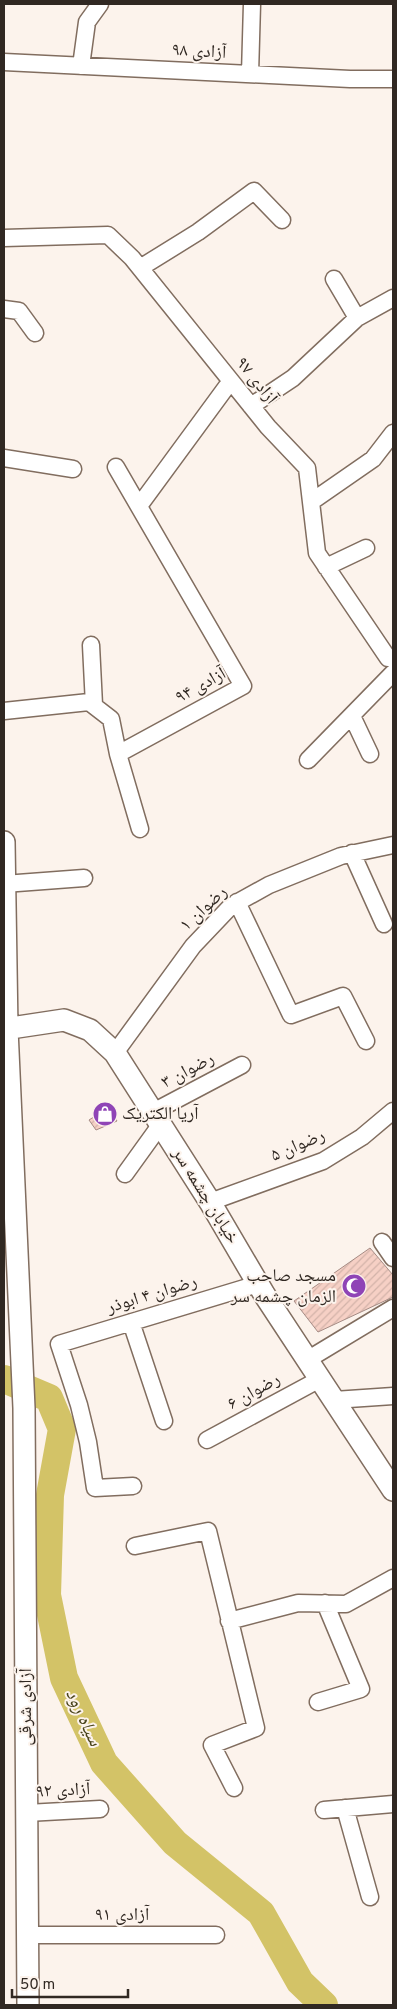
<svg xmlns="http://www.w3.org/2000/svg" width="397" height="2009" font-family="Overpass,'Noto Naskh Arabic',sans-serif">
	<style>
		.lines { fill: none; stroke-linecap: round; stroke-linejoin: round }
		.river { stroke: #d3c367; stroke-width: 28 }
		.building { fill: url(#building-hatch); stroke: #a58b84 }
		.minor-casing { stroke: #816d5f; stroke-width: 19 }
		.tertiary-casing { stroke: #816d5f; stroke-width: 24 }
		.minor { stroke: #fff; stroke-width: 16 }
		.tertiary { stroke: #fff; stroke-width: 21 }
		.labels { text-anchor: middle; dominant-baseline: central; stroke-width: 4; stroke-linejoin: round; paint-order: stroke }
		.street-label { font-size: 18px; fill: #302822; stroke: #fcf3ec }
		.poi-label { font-size: 18px; fill: #302822; stroke: #fcf3ec; text-anchor: start }
		.water-label { font-size: 19px; font-style: italic; fill: #49431b; stroke: #fcf3ec }
	</style>
	<defs>
		<pattern id="building-hatch" width="6" height="6" patternUnits="userSpaceOnUse" patternTransform="scale(1.25)"><rect width="6" height="6" fill="#f6d0c5"/><path d="M-1 1l2-2M0 6l6-6M5 7l2-2" fill="none" stroke="#d3b3a9"/></pattern>
	</defs>
	<rect width="100%" height="100%" fill="#fcf3ec"/>
	<g class="lines">
		<path class="river" d="M4,1379L49,1398L62,1429L50,1495L47,1595L64,1678L104,1763L175,1843L261,1913L300,1982L324,2005"/>
	</g>
	<path class="building" d="M108,1108L117,1121L96,1130L89,1120Z
		M370,1248L393,1275V1297L318,1332L294,1301Z"/>
	<g class="lines">
		<defs>
			<path id="minor" d="M4,62L350,79H393
				M81,66L87,22L100,4
				M250,74L252,4
				M4,238L108,235L132,258L268,427L307,468L317,553L388,658H393
				M140,268L198,232L254,191L282,220
				M334,279L357,318
				M4,309L19,311L35,333
				M251,406L293,378L357,318L393,298
				M4,458L73,469
				M116,467L243,686L118,754
				M311,502L373,459L393,433
				M139,506L230,382
				M326,567L366,548
				M91,645L94,705
				M4,711L89,702L111,719L118,754L140,829
				M352,716L370,754
				M308,760L393,673
				M352,853L384,924
				M4,884L84,878
				M237,902L291,1015L343,996L366,1041
				M115,1053L193,946L231,906L269,885L341,856L393,845
				M153,1112L242,1065
				M125,1174L161,1124
				M210,1202L323,1161L362,1137L393,1111
				M382,1242L393,1258
				M131,1322L164,1421
				M307,1360L393,1308
				M334,1400L393,1396
				M207,1440L320,1379
				M133,1486L95,1488L88,1442L79,1405L59,1344L258,1284
				M135,1546L208,1531L256,1728L212,1745L234,1788
				M229,1621L298,1603L346,1604L393,1578
				M318,1702L361,1689L325,1603
				M345,1808L370,1897
				M324,1810L393,1804
				M27,1813L100,1809
				M28,1935H216"/>
			<path id="tertiary" d="M4,842L7,1029L24,1408L28,2005
				M4,1029L64,1020L90,1030L115,1053L210,1202L264,1294L393,1490"/>
		</defs>
		<use href="#minor" class="minor-casing"/>
		<use href="#tertiary" class="tertiary-casing"/>
		<use href="#minor" class="minor"/>
		<use href="#tertiary" class="tertiary"/>
	</g>
	<defs>
		<symbol id="shop-disc" viewBox="-11 -11 22 22"><circle r="9.5" fill="#8f44b6" stroke="#fcf3ec"/><path d="M-5-2.5h2.3a2.7 3.5 0 0 1 5.4 0H5L5.5 6h-11ZM-1.5-2.5h3a1.5 2.3 0 0 0-3 0Z" fill="#fff"/></symbol>
		<symbol id="mosque-disc" viewBox="-11 -11 22 22"><circle r="9.5" fill="#8f44b6" stroke="#fcf3ec"/><path d="M3.5-4.9A6 6 0 1 0 3.5 4.9A5 5 0 1 1 3.5-4.9Z" fill="#fff"/></symbol>
	</defs>
	<g fill-rule="evenodd">
		<use href="#shop-disc" x="91" y="1100" width="28" height="28"/>
		<use href="#mosque-disc" x="340" y="1272" width="28" height="28"/>
	</g>
	<g class="labels">
		<g class="street-label">
			<text transform="translate(199 52) rotate(3)">آزادی ۹۸</text>
			<text transform="translate(256 381) rotate(51)">آزادی ۹۷</text>
			<text transform="translate(201 686) rotate(-29)">آزادی ۹۴</text>
			<text transform="translate(204 909) rotate(-43)">رضوان ۱</text>
			<text transform="translate(188 1071) rotate(-28)">رضوان ۳</text>
			<text transform="translate(298 1146) rotate(-23)">رضوان ۵</text>
			<text transform="translate(205 1196) rotate(58)">خیابان چشمه سر</text>
			<text transform="translate(152 1295) rotate(-17)">رضوان ۴ ابوذر</text>
			<text transform="translate(254 1392) rotate(-29)">رضوان ۶</text>
			<text transform="translate(26 1707) rotate(-90)">آزادی شرقی</text>
			<text transform="translate(63 1791) rotate(-3)">آزادی ۹۲</text>
			<text x="122" y="1915">آزادی ۹۱</text>
		</g>
		<g class="poi-label">
			<text x="122" y="1114">آریا الکتریک</text>
			<text x="336" y="1276" text-anchor="end">مسجد صاحب<tspan x="336" dy="21">الزمان چشمه سر</tspan></text>
		</g>
		<g class="water-label">
			<text transform="translate(83 1718) rotate(65)">سیاه رود</text>
		</g>
	</g>
	<rect width="397" height="2009" fill="none" stroke="#302822" stroke-width="10"/>
	<path d="M12 1989v8h116v-8" fill="none" stroke="#302822" stroke-width="2.5"/>
	<text x="20" y="1989" font-size="15" fill="#302822" stroke="#fcf3ec" stroke-width="4" paint-order="stroke">50 m</text>
</svg>
